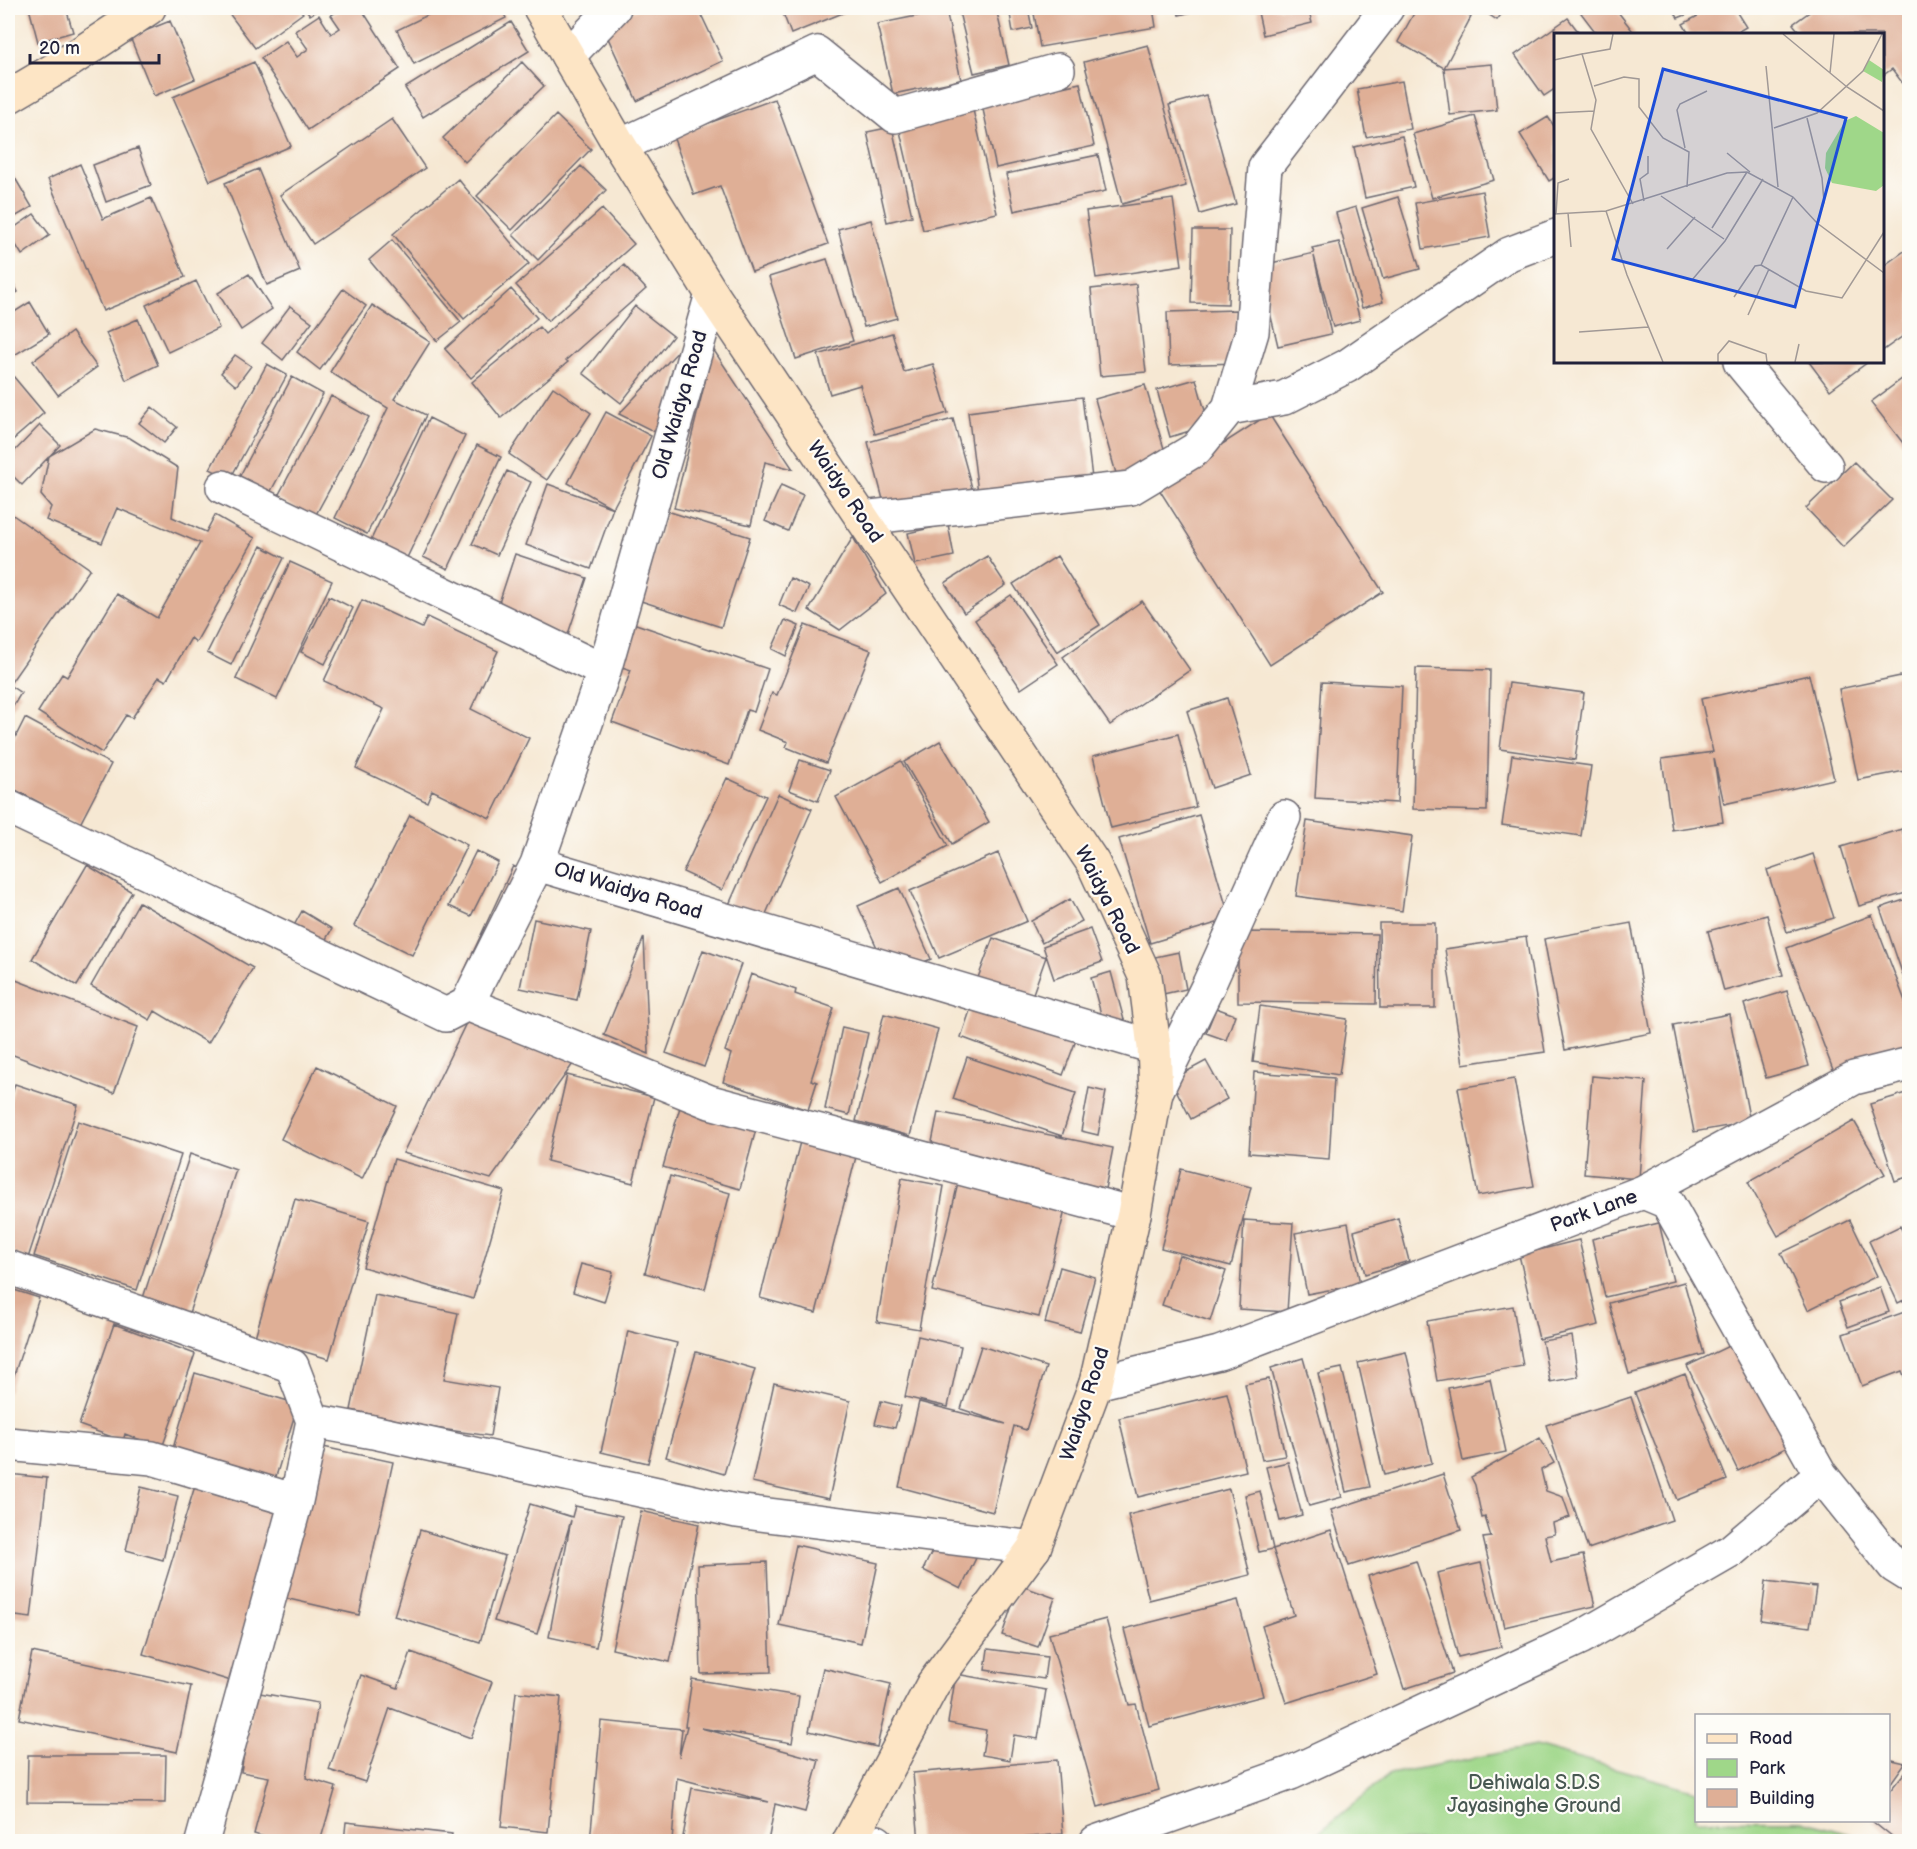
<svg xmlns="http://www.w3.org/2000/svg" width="1917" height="1849" font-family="'Balsamiq Sans',sans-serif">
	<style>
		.green { fill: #9fd789; stroke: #607c62; stroke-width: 1.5 }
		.building { fill: #dfaf96 }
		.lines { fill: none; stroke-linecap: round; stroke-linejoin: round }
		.street-casing { stroke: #6c6770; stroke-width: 36 }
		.secondary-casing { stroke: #6c6770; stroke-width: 36 }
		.street { stroke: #fff; stroke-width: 33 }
		.secondary { stroke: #fde5c5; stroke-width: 33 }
		.labels { text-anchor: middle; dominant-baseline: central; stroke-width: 4.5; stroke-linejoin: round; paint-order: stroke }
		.street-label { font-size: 20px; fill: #22223b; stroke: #fdfcf7 }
		.park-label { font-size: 20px; fill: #485852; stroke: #fdfcf7 }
		.inset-road { fill: none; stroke: #a19996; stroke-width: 1.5 }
		.view { fill: #1d4ed8; fill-opacity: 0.15; stroke: #1d4ed8; stroke-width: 3 }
		.inset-edge { fill: none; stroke: #22223b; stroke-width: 3 }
	</style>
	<rect width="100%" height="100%" fill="#fdfcf7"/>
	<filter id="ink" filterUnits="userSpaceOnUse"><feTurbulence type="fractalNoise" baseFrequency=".0167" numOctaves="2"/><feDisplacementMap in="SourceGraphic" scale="12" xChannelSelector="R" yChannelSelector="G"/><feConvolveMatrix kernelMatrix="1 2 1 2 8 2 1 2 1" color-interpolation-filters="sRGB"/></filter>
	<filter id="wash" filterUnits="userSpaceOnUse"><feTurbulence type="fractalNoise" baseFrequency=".008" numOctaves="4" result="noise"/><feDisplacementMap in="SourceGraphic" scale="24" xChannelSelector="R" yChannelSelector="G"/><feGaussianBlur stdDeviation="1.35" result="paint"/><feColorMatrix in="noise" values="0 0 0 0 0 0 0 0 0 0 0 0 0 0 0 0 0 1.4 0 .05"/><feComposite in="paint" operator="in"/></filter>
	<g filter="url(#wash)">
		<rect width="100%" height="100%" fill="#f6e8d3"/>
		<path class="green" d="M1536,1746L1696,1791V1820L1802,1821L1877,1841H1309L1390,1774Z"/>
		<g id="blocks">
			<path class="building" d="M29,8H66L73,32L38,42Z
				M225,8H298L303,13L255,48Z
				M305,8H321L310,15Z
				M343,8H361L400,69L308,130L261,58L286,41L297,57L308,49L295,31L319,15L331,34L340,28L331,15Z
				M442,8H501L506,18L414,64L397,30Z
				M640,8H698L723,61L637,101L602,25Z
				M781,8H855L791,34Z
				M958,8H996L1009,65L974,73Z
				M1009,8H1028L1032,28L1013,32Z
				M1033,8H1153L1156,27L1040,47Z
				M1177,8H1208L1179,15Z
				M1257,8H1308L1312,23L1263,35Z
				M1417,8H1454L1471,17L1444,68L1398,42Z
				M1479,8H1506L1497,20Z
				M1588,8H1615L1635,34H1597L1581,13Z
				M1673,8H1703L1678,18Z
				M1712,8H1734L1746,27L1734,34H1689L1683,24Z
				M1815,8H1910V93L1892,69L1882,76V34H1801L1793,24Z
				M946,10L961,80L893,94L877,24Z
				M1568,18L1580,34H1556V88L1544,96L1515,55Z
				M170,21L195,79L154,96L130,37Z
				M511,22L529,51L423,117L405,88Z
				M1148,45L1186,186L1122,204L1084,62Z
				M254,62L291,146L210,181L173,97Z
				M522,62L544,86L465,162L443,138Z
				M1492,64L1497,110L1450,115L1444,68Z
				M1402,81L1411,129L1366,137L1357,89Z
				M1080,83L1094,146L996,168L982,105Z
				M1206,95L1236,204L1200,214L1169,105Z
				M775,99L828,244L752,272L720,186L694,195L673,136Z
				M973,110L997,213L923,230L899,127Z
				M556,115L591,149L512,230L477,196Z
				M1475,116L1494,180L1432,198L1413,134Z
				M1548,117L1556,129V177L1549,181L1520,134Z
				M392,119L425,168L313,244L280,195Z
				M892,127L912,216L887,222L867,132Z
				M1402,136L1414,187L1365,198L1354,147Z
				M138,148L151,185L106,202L93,165Z
				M1098,155L1106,191L1014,211L1006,174Z
				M80,164L103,219L151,198L185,277L103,311L48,179Z
				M8,166L32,207L8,221Z
				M581,166L606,190L538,260L513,235Z
				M258,169L300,271L267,285L225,183Z
				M458,179L529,264L464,319L393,234Z
				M1482,191L1490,237L1423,249L1415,203Z
				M1398,197L1420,269L1383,279L1362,208Z
				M1173,199L1182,265L1096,278L1086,211Z
				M1356,207L1383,302L1362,308L1336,213Z
				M602,209L634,244L548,321L516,285Z
				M34,214L50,235L22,255L8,232Z
				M871,220L897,318L864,327L838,229Z
				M1193,230H1230L1228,304L1191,303Z
				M392,240L461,322L437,341L369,260Z
				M1339,242L1360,320L1333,327L1314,256L1331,334L1278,346L1259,266L1314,253L1312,248Z
				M1910,247V331L1882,351V267Z
				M827,259L853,341L796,359L769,277Z
				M624,265L646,289L566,360L568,362L501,418L472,382L539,327L545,334Z
				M8,273L18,292L8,298Z
				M249,274L272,309L241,330L218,293Z
				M196,281L219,328L168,352L146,305Z
				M1136,284L1146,372L1100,376L1091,289Z
				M343,289L366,306L320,370L297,352Z
				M511,289L537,318L471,378L445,349Z
				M30,302L49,334L8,359V316Z
				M372,305L430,342L394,399L426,415L367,534L335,518L388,408L330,372Z
				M290,306L312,322L283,360L262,343Z
				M635,306L673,336L621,403L583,373Z
				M1237,310L1239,363L1169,365L1167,312Z
				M138,319L158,365L126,380L106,333Z
				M72,332L97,367L58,395L33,361Z
				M892,333L904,372L933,364L948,413L875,434L860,385L830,394L818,355Z
				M684,345L661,435L619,414Z
				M713,349L793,469L765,462L751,525L674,508Z
				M235,355L251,366L236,386L221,373Z
				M1809,362H1868L1830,390Z
				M267,364L287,375L230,479L210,469Z
				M8,370L44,413L8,444Z
				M1910,373V452L1871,402Z
				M292,377L323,394L264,504L234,487Z
				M1196,379L1209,425L1170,437L1157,390Z
				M1145,385L1168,462L1117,477L1095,399Z
				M553,387L591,413L547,480L509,454Z
				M331,396L369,417L314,518L277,498Z
				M1082,397L1092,478L978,493L968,412Z
				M152,407L177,427L164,443L139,423Z
				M606,412L651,436L613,508L568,483Z
				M1269,414L1383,592L1270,665L1157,486Z
				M429,418L465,436L404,564L368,546Z
				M953,419L972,488L886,511L868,442Z
				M40,425L60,445L22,485L8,471V458Z
				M95,429L130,438L178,468L172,517L206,532L215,515L255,538L196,642L191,638L166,681L159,677L132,718L126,715L102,753L38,712L62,674L67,677L117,594L157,618L200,543L117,508L102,543L46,520L51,507L41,495L49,456Z
				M477,445L501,457L448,569L423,557Z
				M1854,462L1892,500L1843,547L1806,508Z
				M507,471L531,482L497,555L472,544Z
				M548,484L613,508L591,569L526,545Z
				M781,485L803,495L788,531L765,521Z
				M667,511L750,537L721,627L638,600Z
				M13,515L90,569L9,685L21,693L8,715V523Z
				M948,524L954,556L915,564L908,533Z
				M853,537L886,594L840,630L809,610Z
				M261,546L284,558L231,665L207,653Z
				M515,554L587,578L567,637L496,612Z
				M987,556L1006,585L964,613L945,583Z
				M1057,556L1100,625L1057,652L1013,584Z
				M290,562L332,581L277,699L236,679Z
				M790,578L809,587L797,613L779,605Z
				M1011,595L1058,664L1021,689L975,620Z
				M329,596L353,608L325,664L301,652Z
				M362,600L422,628L427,617L498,651L471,709L529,738L490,818L432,790L427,802L356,768L384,709L324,681Z
				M1142,601L1190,670L1110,725L1063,657Z
				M785,620L799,626L786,656L772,649Z
				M630,622L768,669L754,712L747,710L729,765L612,722L631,670L616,665Z
				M805,625L871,650L826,763L786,747L788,742L758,730L772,693L777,695Z
				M1416,668L1490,670L1487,811L1413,809Z
				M1910,674V770L1858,780L1839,689Z
				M1809,675L1834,779L1724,804L1714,758L1723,822L1672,830L1662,759L1713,752L1701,699Z
				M1322,682L1402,686L1397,803L1315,798Z
				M1509,683L1584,693L1575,760L1500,749Z
				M1227,698L1251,775L1212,788L1187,711Z
				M25,718L111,764L80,824L8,786V752Z
				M1178,734L1196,807L1111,828L1093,756Z
				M940,741L989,822L952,844L904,762Z
				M1512,755L1591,766L1581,836L1502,825Z
				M800,760L830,770L818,801L789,790Z
				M901,761L948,846L882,882L836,797Z
				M727,778L766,796L722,890L683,872Z
				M778,794L812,809L762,923L728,907Z
				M410,815L467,845L412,955L354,926Z
				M1199,815L1230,919L1150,943L1119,839Z
				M1307,821L1412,836L1402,911L1296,896Z
				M1902,829L1910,856V892L1859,906L1841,847Z
				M476,851L498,862L471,916L449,906Z
				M998,853L1027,921L939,958L910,891Z
				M1813,854L1834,918L1787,932L1767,870Z
				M87,865L132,892L77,986L32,959Z
				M513,866L525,872L475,981L462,976Z
				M899,888L931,959L890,976L858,906Z
				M1910,898V993H1909L1880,908Z
				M1070,899L1082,921L1042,943L1031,921Z
				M139,902L253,968L208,1043L155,1011L150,1020L91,986Z
				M302,911L332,929L320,949L291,931Z
				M1767,915L1783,975L1724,991L1708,931Z
				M1872,915L1910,1014V1056L1838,1083L1787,948Z
				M534,919L591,931L577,1000L520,988Z
				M1379,923H1435V1008H1380Z
				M1631,923L1651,1033L1565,1050L1544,939Z
				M1090,929L1102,962L1054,979L1043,946Z
				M1238,932L1377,934L1376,1004L1238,1002Z
				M644,937L649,1054L604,1035Z
				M1526,937L1545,1052L1463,1064L1445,949Z
				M993,938L1046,957L1030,1002L976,983Z
				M703,950L741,964L704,1067L666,1053Z
				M1179,952L1186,989L1163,994L1155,957Z
				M1111,972L1124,1020L1104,1025L1091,978Z
				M751,974L796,990L795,994L834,1008L811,1080L817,1082L808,1110L723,1082L731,1054L725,1051Z
				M8,977L138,1027L114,1093L8,1053Z
				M1787,991L1809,1066L1766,1078L1744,1004Z
				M973,1002L1076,1040L1063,1075L961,1037Z
				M1260,1006L1347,1019L1339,1075L1253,1062Z
				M1216,1008L1235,1015L1226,1040L1206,1033Z
				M884,1014L938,1029L910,1136L856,1121Z
				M1729,1014L1750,1122L1694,1132L1673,1025Z
				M469,1017L575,1061L491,1179L403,1153Z
				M842,1027L868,1033L849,1115L825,1109Z
				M967,1057L1076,1093L1062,1136L953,1099Z
				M1206,1061L1227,1099L1191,1119L1171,1080Z
				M317,1066L397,1106L362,1179L281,1139Z
				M1254,1072L1334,1078L1329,1159L1249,1153Z
				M567,1075L654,1097L633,1183L547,1161Z
				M1592,1076L1646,1081L1639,1179L1584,1174Z
				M1514,1079L1534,1186L1478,1196L1458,1088Z
				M15,1084L78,1105L28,1258L8,1251V1107Z
				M1089,1088L1106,1092L1098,1135L1081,1131Z
				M1910,1092V1176L1895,1181L1870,1104Z
				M682,1100L758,1122L740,1189L663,1167Z
				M938,1112L1113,1148L1104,1194L929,1157Z
				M78,1121L181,1155L137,1290L34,1256Z
				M1854,1121L1885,1174L1778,1236L1748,1182Z
				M802,1134L858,1149L816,1313L760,1298Z
				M190,1154L236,1170L189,1313L143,1298Z
				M394,1159L504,1191L473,1299L363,1267Z
				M1181,1169L1251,1187L1231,1266L1161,1248Z
				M960,1175L1067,1202L1039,1317L932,1291Z
				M670,1176L730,1193L705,1289L645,1273Z
				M902,1178L944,1186L919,1329L877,1322Z
				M295,1199L369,1221L329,1359L255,1337Z
				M1398,1218L1409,1261L1365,1274L1354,1231Z
				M1244,1220L1293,1223L1287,1312L1239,1309Z
				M1850,1220L1877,1276L1808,1310L1781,1253Z
				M1348,1223L1360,1284L1307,1294L1295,1233Z
				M1659,1223L1673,1281L1605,1297L1592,1239Z
				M1900,1226L1910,1248V1297L1898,1303L1869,1241Z
				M1579,1240L1599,1325L1539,1339L1519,1255Z
				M1179,1255L1226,1271L1210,1321L1162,1305Z
				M581,1264L613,1272L604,1302L573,1292Z
				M1060,1267L1095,1277L1080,1332L1045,1323Z
				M1684,1282L1704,1354L1629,1374L1609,1303Z
				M1880,1287L1889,1312L1848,1327L1839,1302Z
				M8,1288L39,1298L8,1394Z
				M375,1295L458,1313L444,1379L498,1388L490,1436L434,1428L351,1410Z
				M1513,1306L1523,1366L1437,1381L1427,1321Z
				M1910,1310V1391L1902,1371L1862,1386L1843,1334Z
				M114,1324L195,1354L162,1448L125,1434L123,1441L79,1425Z
				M628,1331L677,1343L648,1463L601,1452Z
				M918,1336L961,1346L948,1407L905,1397Z
				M1572,1336L1578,1377L1550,1382L1542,1341Z
				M1739,1341L1790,1446L1738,1471L1687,1366Z
				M981,1346L1046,1367L1026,1430L1014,1426L993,1512L899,1487L919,1402L1006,1424L961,1409Z
				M696,1352L755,1369L724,1474L666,1457Z
				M1406,1352L1432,1463L1384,1475L1358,1363Z
				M1303,1358L1342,1497L1309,1506L1271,1368Z
				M1342,1368L1370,1487L1346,1492L1318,1373Z
				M195,1373L298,1404L274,1483L172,1452Z
				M1685,1374L1727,1480L1677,1500L1635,1393Z
				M1269,1379L1285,1456L1262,1460L1245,1384Z
				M1490,1379L1506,1452L1463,1461L1448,1388Z
				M774,1383L850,1401L829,1499L752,1482Z
				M1227,1393L1246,1471L1138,1497L1119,1418Z
				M1631,1397L1672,1520L1588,1549L1546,1425Z
				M881,1401L901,1406L895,1428L875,1424Z
				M1540,1438L1554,1463L1541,1470L1546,1491L1563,1497L1570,1517L1553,1523L1555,1534L1545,1536L1551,1562L1583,1555L1595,1606L1504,1627L1483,1538L1491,1537L1485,1517L1482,1518L1475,1485L1471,1477Z
				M314,1445L393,1462L359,1615L280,1597Z
				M1288,1462L1302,1515L1280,1521L1266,1467Z
				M8,1474L47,1478L31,1618L8,1615Z
				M1443,1474L1461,1530L1349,1566L1331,1510Z
				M195,1486L282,1514L231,1681L143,1654Z
				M141,1487L178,1496L163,1560L126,1550Z
				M1229,1489L1250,1575L1149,1600L1128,1515Z
				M1260,1491L1273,1549L1259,1552L1245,1495Z
				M530,1504L572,1517L575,1506L622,1516L596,1647L549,1637L571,1520L537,1634L494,1621Z
				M641,1511L699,1524L670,1662L612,1649Z
				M420,1530L505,1556L480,1642L394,1616Z
				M1331,1530L1377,1674L1286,1703L1262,1626L1294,1615L1273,1549Z
				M938,1539L976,1558L961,1589L923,1570Z
				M796,1545L878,1563L861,1643L779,1625Z
				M1416,1561L1453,1673L1404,1689L1368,1576Z
				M767,1562L771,1672L701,1674L698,1565Z
				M1481,1563L1501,1647L1458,1657L1437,1573Z
				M1766,1581L1816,1587L1810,1627L1761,1620Z
				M1019,1585L1055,1598L1038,1647L1002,1635Z
				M1238,1600L1263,1696L1149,1726L1124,1629Z
				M1106,1619L1129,1705L1136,1704L1159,1790L1098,1807L1049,1634Z
				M988,1649L1047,1657L1044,1679L985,1670Z
				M32,1652L191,1686L177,1752L19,1719Z
				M411,1652L492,1682L471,1738L390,1708L365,1782L329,1770L361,1675L398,1688Z
				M823,1668L891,1684L877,1747L809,1731Z
				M956,1674L1046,1690L1038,1739L1014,1735L1010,1760L982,1755L986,1730L948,1723Z
				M692,1679L799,1696L792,1743L701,1728L819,1760L805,1812L775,1804L768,1842H682L692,1788L769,1802L677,1778L672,1842H590L601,1721L682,1729L679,1757L687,1726H685Z
				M254,1692L318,1703L306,1778L336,1787L320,1842H282L254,1834L269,1777L241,1772Z
				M516,1692L561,1697L548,1832L501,1827Z
				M28,1755H166L165,1803L27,1802Z
				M1888,1759L1905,1763L1888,1787Z
				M1057,1760L1063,1834L977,1842H919L913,1773Z
				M1910,1766V1842H1898L1872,1821H1888V1793Z
				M346,1822L452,1834L451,1842H344Z"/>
		</g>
	</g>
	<g filter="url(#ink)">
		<use href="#blocks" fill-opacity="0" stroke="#6c6770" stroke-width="1.5"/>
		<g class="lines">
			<defs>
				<path id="street" d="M568,56L614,8
					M620,146L817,53L895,116L1058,70
					M1740,362L1826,466
					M1229,408L1284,398L1347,366L1509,254L1556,236
					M223,487L604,671
					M862,518L1131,488L1196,449L1229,408L1252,332L1265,167L1387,8
					M8,807L446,1015L467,1004L537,864L604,671L712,294
					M537,864L1154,1047
					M467,1004L710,1102L1134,1214
					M1158,1088L1209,984L1284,817
					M1643,1192L1667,1202L1821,1475L1894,1566L1910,1576
					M8,1267L292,1366L313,1421L296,1501L202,1842
					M1096,1383L1219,1353L1643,1192L1854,1078L1910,1064
					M313,1421L373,1432L736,1511L1034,1548
					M8,1444L152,1458L296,1501
					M850,1840L877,1842
					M1096,1842L1291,1773L1582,1637L1731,1551L1821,1475"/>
				<path id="secondary" d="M540,8L620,146L712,294L1093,863L1145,976L1154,1047L1156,1092L1134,1214L1096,1383L1034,1548L933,1684L849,1842
					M8,97L69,61L149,8"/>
			</defs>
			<use href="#street" class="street-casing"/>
			<use href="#secondary" class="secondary-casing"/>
			<use href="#street" class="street"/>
			<use href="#secondary" class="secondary"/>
		</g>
	</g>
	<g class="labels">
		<g class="street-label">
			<text transform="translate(680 405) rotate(-74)">Old Waidya Road</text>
			<text transform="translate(845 492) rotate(56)">Waidya Road</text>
			<text transform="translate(628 891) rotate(17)">Old Waidya Road</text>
			<text transform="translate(1107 900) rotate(63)">Waidya Road</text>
			<text transform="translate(1594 1211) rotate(-20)">Park Lane</text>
			<text transform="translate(1085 1404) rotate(-72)">Waidya Road</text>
		</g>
		<g class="park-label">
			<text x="1534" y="1783">Dehiwala S.D.S<tspan x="1534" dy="23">Jayasinghe Ground</tspan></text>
		</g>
	</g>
	<g transform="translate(1554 33)">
		<rect width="330" height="330" fill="#f6e8d3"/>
		<path d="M315,27L330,37L328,49L309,38ZM302,83L330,100V152L322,158L278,150L271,135L272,120L291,88Z" fill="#9fd789"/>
		<path class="inset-road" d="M229,1L293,54L330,78M28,21L56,16L59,1M0,27L28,21L42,67L37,96L79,171M212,33L224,154M276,40L280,1M40,53L70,44L85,46V74L109,105L135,119L133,154M0,80L40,78M253,85L268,145L270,169L263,190M220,95L263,80L309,38L328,1M131,115L123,77L126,71L153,58M173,120L196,139M107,163L170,206M90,168L86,146L94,140V123M52,178L73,242L109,329M14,180L17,214M0,181L52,178L173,140L193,139L239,164L263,190L330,240M2,181L4,150L15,146M158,195L193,139M113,216L141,184M207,232L252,258L288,265L330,199M138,247L171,208L209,146M180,264L201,233L207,232L239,164M194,282L215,236M25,299L94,294M164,329V321L175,308L212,321L213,329M241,329L245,311"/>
		<path class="view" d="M109,36L292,85L241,274L59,226Z"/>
		<rect width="330" height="330" class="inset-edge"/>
	</g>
	<rect width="1917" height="1849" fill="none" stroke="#fdfcf7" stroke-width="30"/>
	<rect x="1695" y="1714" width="195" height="108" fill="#fdfcf7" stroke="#a5a5ac" stroke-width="1.5"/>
	<rect x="1707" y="1734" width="30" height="9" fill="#fde5c5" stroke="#a5a5ac" stroke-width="1.5"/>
	<text x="1749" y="1744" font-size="18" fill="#22223b">Road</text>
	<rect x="1707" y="1759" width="30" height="18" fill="#9fd789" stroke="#a5a5ac" stroke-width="1.5"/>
	<text x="1749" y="1774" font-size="18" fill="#22223b">Park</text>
	<rect x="1707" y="1789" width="30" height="18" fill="#dfaf96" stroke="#a5a5ac" stroke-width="1.5"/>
	<text x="1749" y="1804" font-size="18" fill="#22223b">Building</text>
	<path d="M30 54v9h129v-9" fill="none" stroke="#22223b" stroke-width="3"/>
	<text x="39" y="54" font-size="18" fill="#22223b" stroke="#fdfcf7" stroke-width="4.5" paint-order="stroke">20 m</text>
</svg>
